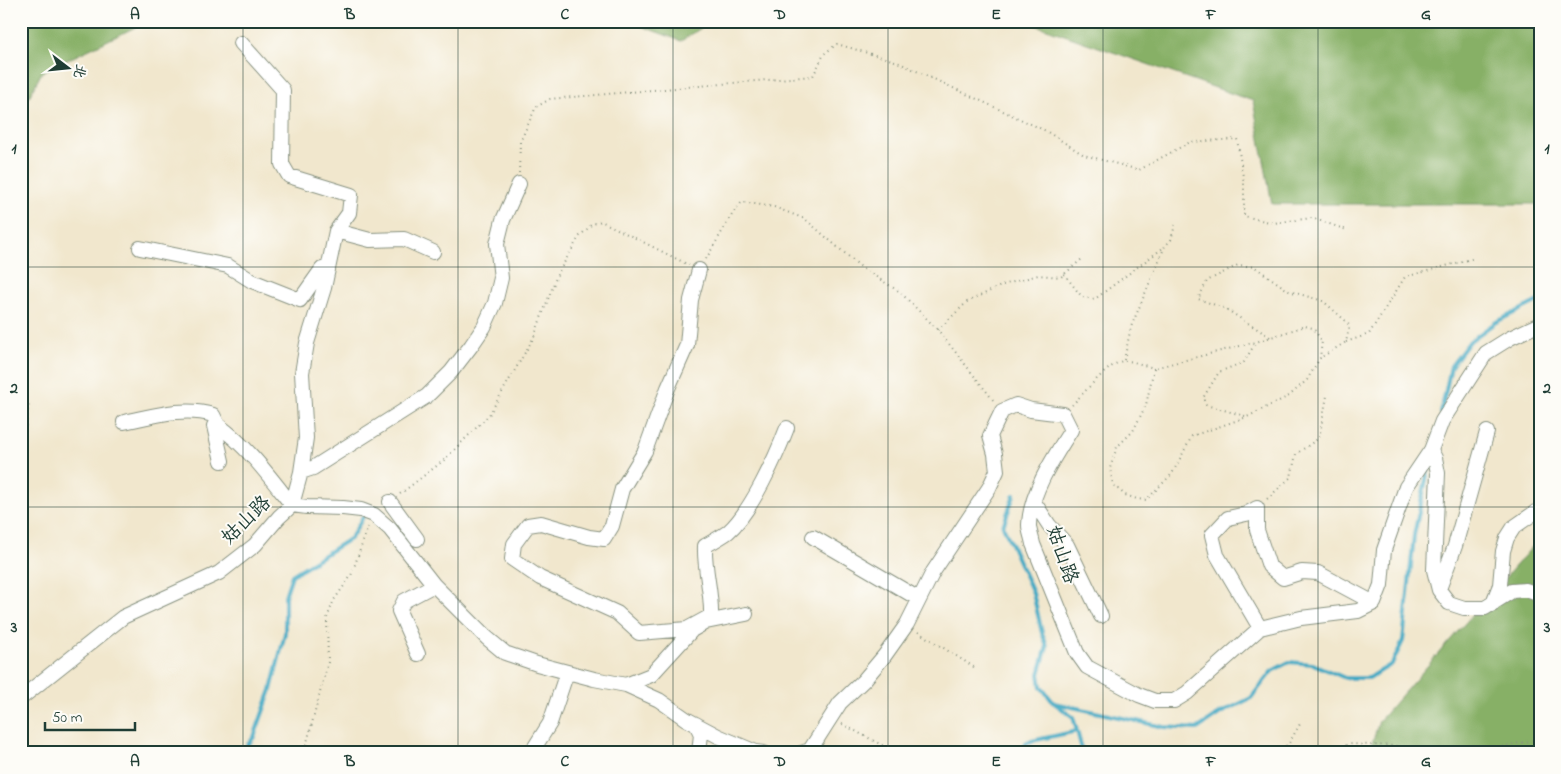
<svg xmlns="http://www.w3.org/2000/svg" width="1561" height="774" font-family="'Indie Flower','LXGW WenKai TC',sans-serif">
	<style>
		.forest { fill: #87b066; stroke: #53764d }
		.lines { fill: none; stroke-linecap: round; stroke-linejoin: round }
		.stream { stroke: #44aac4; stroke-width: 4 }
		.minor-casing { stroke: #889280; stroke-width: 16 }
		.path { stroke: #889280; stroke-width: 2; stroke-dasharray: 1 4; stroke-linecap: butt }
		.minor { stroke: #fff; stroke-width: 14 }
		.grid { fill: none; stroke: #1f3d34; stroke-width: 1; stroke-opacity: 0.55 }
		.labels { text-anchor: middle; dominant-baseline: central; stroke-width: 4; stroke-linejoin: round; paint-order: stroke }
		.street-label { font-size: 20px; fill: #1f3d34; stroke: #fdfcf7 }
		.neatline { fill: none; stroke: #1f3d34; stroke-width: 2 }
		.grid-label { font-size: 16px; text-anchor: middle; font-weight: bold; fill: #1f3d34 }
	</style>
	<rect width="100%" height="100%" fill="#fdfcf7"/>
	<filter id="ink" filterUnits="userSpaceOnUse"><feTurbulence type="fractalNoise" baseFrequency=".02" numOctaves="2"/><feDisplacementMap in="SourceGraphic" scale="10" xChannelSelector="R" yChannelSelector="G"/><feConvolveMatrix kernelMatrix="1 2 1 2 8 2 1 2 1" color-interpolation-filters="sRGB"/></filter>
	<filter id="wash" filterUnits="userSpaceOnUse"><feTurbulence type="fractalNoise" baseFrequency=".0096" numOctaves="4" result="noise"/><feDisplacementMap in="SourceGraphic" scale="20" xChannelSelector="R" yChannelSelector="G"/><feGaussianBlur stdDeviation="1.12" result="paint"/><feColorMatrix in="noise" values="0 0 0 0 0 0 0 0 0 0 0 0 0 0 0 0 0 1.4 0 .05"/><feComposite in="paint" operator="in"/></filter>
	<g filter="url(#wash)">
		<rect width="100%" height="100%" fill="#f1e7cd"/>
		<path class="forest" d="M21,21H148L42,72L21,112Z
			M628,21H712L681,41Z
			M1024,21H1540V204H1272L1253,101Z
			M1540,538V753H1369L1379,721Z"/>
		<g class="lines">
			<path class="stream" d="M1441,413L1451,366L1470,341L1496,322L1540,300
				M1014,495L1003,526L1033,593L1042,633L1047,646L1039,674L1041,687L1054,703L1073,717L1077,731
				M1054,703L1164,727L1197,729L1219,714L1251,698L1272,671L1289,662L1313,664L1345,678H1369L1392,664L1403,641L1414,535L1430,461
				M241,753L254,737L271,690L285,633V596L292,575L351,538L363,517
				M1021,753L1027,742L1077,731L1083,753"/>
		</g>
	</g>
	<g filter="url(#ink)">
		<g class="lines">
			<defs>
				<path id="minor" d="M241,43L283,90L282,164L289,176L351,195L349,213L336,231L324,288L307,343L302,373L306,438L301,472
					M336,231L370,240L404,239L433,252
					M140,248L228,266L252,281L300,300L322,269L328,270
					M699,270L691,300L687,345L668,388L645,451L622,489L612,526L604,539L589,537L541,523L528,525L514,544L512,559L540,578L617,613L639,633L687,629L711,616C712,592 704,570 705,546C712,542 721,537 728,532C751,512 776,457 787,428
					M124,422C153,416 184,406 213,415L218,425L214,426L222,461
					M218,425C248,447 269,476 292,505L301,472L313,468L427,396L451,372L471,346L484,327L495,303L501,278L497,244L503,220L519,184
					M1431,450L1435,458L1438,473L1434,570L1439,590L1449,603L1464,608H1485L1512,591L1526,590L1540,595
					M390,502L417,539
					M1034,502L1049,525L1067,545L1101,616
					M813,537L919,599
					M1439,589L1455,546L1487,432
					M1492,605L1500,585L1503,551L1507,538L1514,527L1540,509
					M1260,628L1217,555L1212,535L1228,518L1246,514L1257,508V530L1269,566L1283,578L1302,572L1318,573L1374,603
					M418,654L399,611L404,601L434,585
					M626,685L659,700L686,719L718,736L756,752L764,753
					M21,698L123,617L219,573L255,545L279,517L292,505L307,507L343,508L361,510L374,515L390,529L434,585L487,638L505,653L537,664L594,679L626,685L651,675L692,630L706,622L746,614
					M696,724L701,734L699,753
					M531,753L550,723L567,672
					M801,753L810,750L840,703L864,680L885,655L907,624L933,572L989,488L997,471L995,454L990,436L1002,411L1016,405L1031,410L1063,414L1071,430C1054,457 1030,493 1029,525C1029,531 1032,538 1033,544L1077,653L1087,667L1139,695L1155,701H1174L1187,693L1260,628L1301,618L1358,611L1374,603L1381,585L1384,550L1406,487L1431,450L1442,421L1486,353L1510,338L1540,324"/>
			</defs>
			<use href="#minor" class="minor-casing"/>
			<path class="path" d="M519,173L520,142L536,107L550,99L813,76L824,54L837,44L895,61L1046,131L1084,155L1139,170L1190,142L1237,139L1244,183V216L1273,223L1312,218L1347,230
				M706,259L733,213L742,202L774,207L805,219L862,268L900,292L938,330L994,401
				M1064,274L1082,297L1095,299L1163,248
				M938,330L967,302L1003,285L1038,275L1061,277L1082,259
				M1270,337L1224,308L1198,299L1207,281L1238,265L1255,267L1289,291L1323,301L1339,315L1348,323L1349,329L1346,342L1320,358
				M1346,342L1369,334L1405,277L1475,258
				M1124,360L1131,327L1165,246L1171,240L1175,225
				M1072,405C1082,395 1109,363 1123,361C1132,360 1145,366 1154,368L1146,405L1133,431L1117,447L1110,468L1113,485L1125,495L1137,499L1146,500L1172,474L1192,436L1247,417L1289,396L1307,380L1320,358L1322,341L1313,328L1305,326L1256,342L1154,368
				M1245,416L1206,405L1203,398L1219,372L1244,362L1256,342
				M21,434L25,431L29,404
				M400,494L443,461L489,415L534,337L557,275L579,237L591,225L601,221L689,265
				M1267,499L1291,477L1296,454L1319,438L1327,396
				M918,632L977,669
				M842,724L897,753
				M305,750L328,662L327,618L334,600L351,576L368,527
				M1267,753L1288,745L1300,724
				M1333,753L1348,744L1396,746L1406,751L1416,753
				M1468,753L1540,739"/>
			<use href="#minor" class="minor"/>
		</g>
	</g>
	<path class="grid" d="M243,21V753M458,21V753M673,21V753M888,21V753M1103,21V753M1318,21V753M21,267H1540M21,507H1540"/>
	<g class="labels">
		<g class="street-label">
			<text transform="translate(247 521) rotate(-44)">姑山路</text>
			<text transform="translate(1061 555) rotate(71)">姑山路</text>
		</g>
	</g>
	<rect width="1561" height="774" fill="none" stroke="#fdfcf7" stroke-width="55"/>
	<g transform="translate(68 68) rotate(106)" stroke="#fdfcf7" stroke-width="4" paint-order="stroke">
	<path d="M0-4L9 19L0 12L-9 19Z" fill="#1f3d34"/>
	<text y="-8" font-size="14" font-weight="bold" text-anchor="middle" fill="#1f3d34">北</text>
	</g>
	<path d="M45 722v8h90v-8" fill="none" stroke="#1f3d34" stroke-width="2.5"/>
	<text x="52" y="722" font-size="15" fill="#1f3d34" stroke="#fdfcf7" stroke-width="4" paint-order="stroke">50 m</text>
	<rect x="28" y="28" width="1506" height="718" class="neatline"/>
	<g class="grid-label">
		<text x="135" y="19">A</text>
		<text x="350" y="19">B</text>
		<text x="565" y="19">C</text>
		<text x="780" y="19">D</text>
		<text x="996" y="19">E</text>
		<text x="1211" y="19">F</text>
		<text x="1426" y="19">G</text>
		<text x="14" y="153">1</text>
		<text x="1547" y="153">1</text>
		<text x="14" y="393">2</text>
		<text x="1547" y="393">2</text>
		<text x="14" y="632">3</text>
		<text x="1547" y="632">3</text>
		<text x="135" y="766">A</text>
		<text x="350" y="766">B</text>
		<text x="565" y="766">C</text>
		<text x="780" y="766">D</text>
		<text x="996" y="766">E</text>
		<text x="1211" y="766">F</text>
		<text x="1426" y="766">G</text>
	</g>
</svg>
